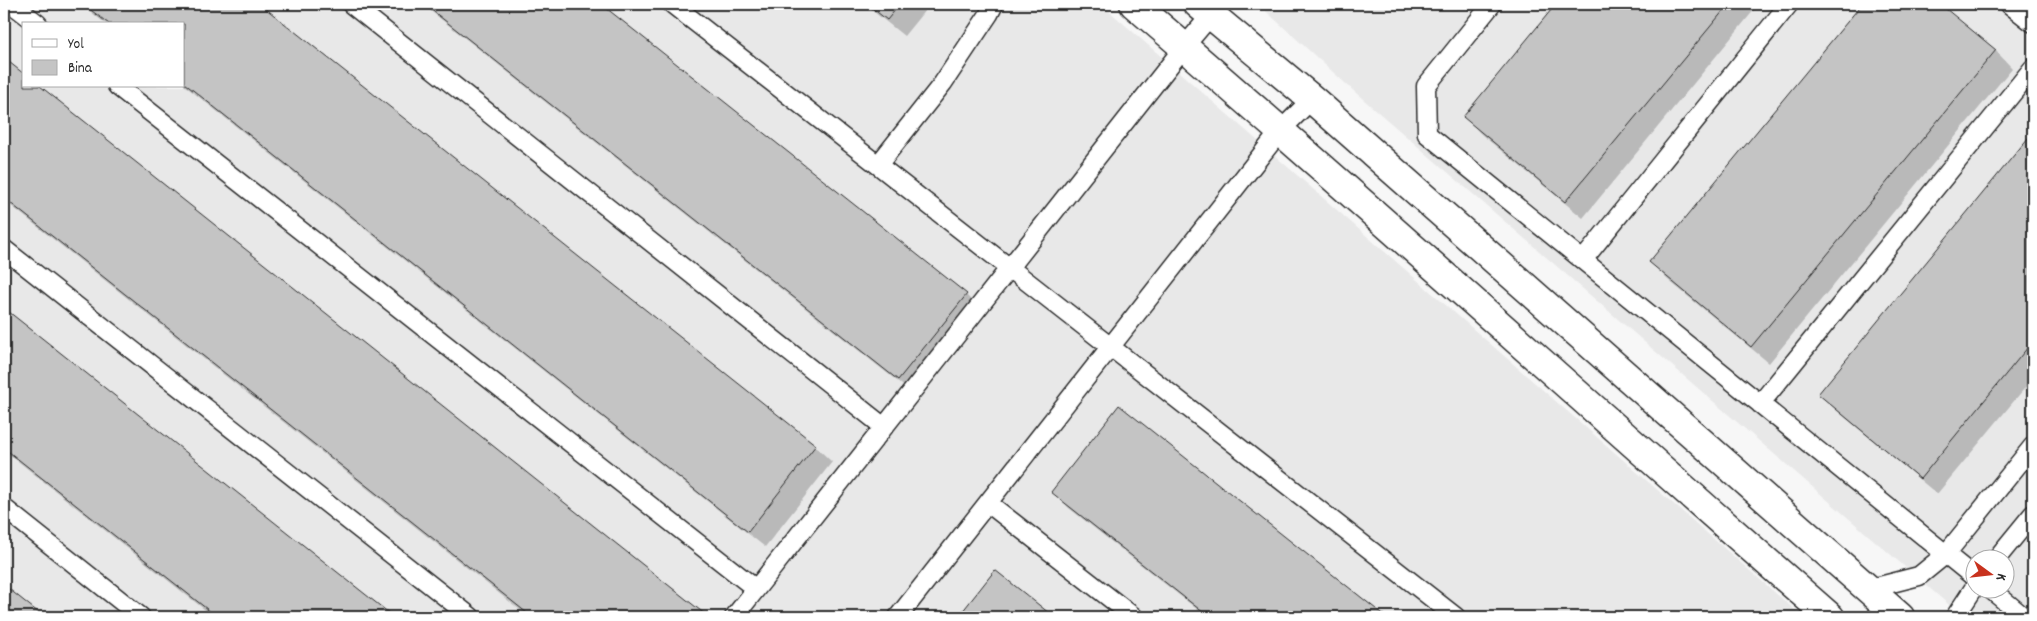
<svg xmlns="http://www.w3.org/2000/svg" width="2037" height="621" font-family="Dekko,sans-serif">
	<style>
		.built { fill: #e8e8e8; fill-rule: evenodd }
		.shadow { fill: #0003 }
		.building { fill: #c4c4c4; stroke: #2b2b2b }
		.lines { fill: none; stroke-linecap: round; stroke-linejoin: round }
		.service-casing { stroke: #2b2b2b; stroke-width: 21 }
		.tertiary-casing { stroke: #2b2b2b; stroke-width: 31 }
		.service { stroke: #fff; stroke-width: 18 }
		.tertiary { stroke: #fff; stroke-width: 28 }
	</style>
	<rect width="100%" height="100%" fill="#f7f7f7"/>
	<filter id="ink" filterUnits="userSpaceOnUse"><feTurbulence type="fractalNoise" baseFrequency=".02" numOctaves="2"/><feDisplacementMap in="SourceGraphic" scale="10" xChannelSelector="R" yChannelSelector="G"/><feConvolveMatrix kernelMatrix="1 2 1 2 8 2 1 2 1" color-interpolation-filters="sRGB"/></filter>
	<g filter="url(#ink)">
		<path class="built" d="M4,4H1101L1803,617H4ZM24,24H184V86H24Z
			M1258,4H2033V617H1963L1356,93ZM1974,558H2004V588H1974Z"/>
		<path class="shadow" d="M81,4H258L815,446L832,462L765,547L184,85V24H106Z
			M422,4H599L966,295L982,311L916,396Z
			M864,4H930L904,36Z
			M1558,4H1759L1583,218L1481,134L1465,117Z
			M1864,4H1938L1996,51L2012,68L1769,363L1667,279L1651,262Z
			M4,60L24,86H38L706,617H529L4,200Z
			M2033,134V378L1937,494L1836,410L1819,394Z
			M4,309L392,617H214L4,450Z
			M1119,407L1384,617H1207L1069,508L1053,492Z
			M995,572L1052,617H959Z
			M4,587L42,617H4Z"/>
		<path class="building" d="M83,4H260L816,445L748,532L184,83V24H109Z
			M424,4H601L967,294L898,380Z
			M867,4H900L887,20Z
			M1556,4H1729L1565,202L1463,117Z
			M1862,4H1940L1996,50L1751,347L1649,262Z
			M4,58L24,74V86H40L706,615L704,617H532L4,198Z
			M2033,132V341L1920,479L1818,394Z
			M4,308L394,617H217L4,448Z
			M1119,405L1386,617H1209L1051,492Z
			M995,570L1054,617H958Z
			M4,585L44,617H4Z"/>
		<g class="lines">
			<defs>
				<path id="service" d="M12,4L38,24
					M351,4L884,427
					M672,4L1456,617
					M1492,4L1426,86L1427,134L1974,577
					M2009,4L2033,23
					M117,86L756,589
					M878,165L943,83L989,14L994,4
					M4,249L471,617
					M1583,260L1789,4
					M1760,404L2033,68
					M988,503L1134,617
					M4,508L141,617
					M1997,558L2033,514
					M1989,588L2024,617
					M1868,589L1919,576L1946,554L2033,446
					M734,617L1184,47L1211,15
					M898,617L1281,130L1312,99
					M1955,617L1974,588"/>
				<path id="tertiary" d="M1134,4C1369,205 1597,414 1830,617
					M1198,4L1312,99L1900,617"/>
			</defs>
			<use href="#service" class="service-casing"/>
			<use href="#tertiary" class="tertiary-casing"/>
			<use href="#service" class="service"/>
			<use href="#tertiary" class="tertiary"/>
		</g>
	</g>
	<rect width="2037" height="621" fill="none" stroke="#fff" stroke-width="20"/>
	<rect x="10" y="10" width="2017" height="601" fill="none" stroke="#2b2b2b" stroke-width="2" filter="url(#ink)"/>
	<rect x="22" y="22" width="162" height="65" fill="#ffffff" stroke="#aaaaaa"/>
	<rect x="32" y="39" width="25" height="8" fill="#ffffff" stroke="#aaaaaa"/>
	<text x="68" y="48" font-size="15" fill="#2b2b2b">Yol</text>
	<rect x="32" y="60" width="25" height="15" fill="#c4c4c4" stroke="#aaaaaa"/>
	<text x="68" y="72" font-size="15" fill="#2b2b2b">Bina</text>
	<g transform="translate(1990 574) rotate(105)"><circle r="24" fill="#ffffff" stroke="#aaaaaa"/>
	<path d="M0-4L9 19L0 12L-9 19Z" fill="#c8321e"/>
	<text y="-8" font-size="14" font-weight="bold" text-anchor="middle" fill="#2b2b2b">K</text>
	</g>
</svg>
